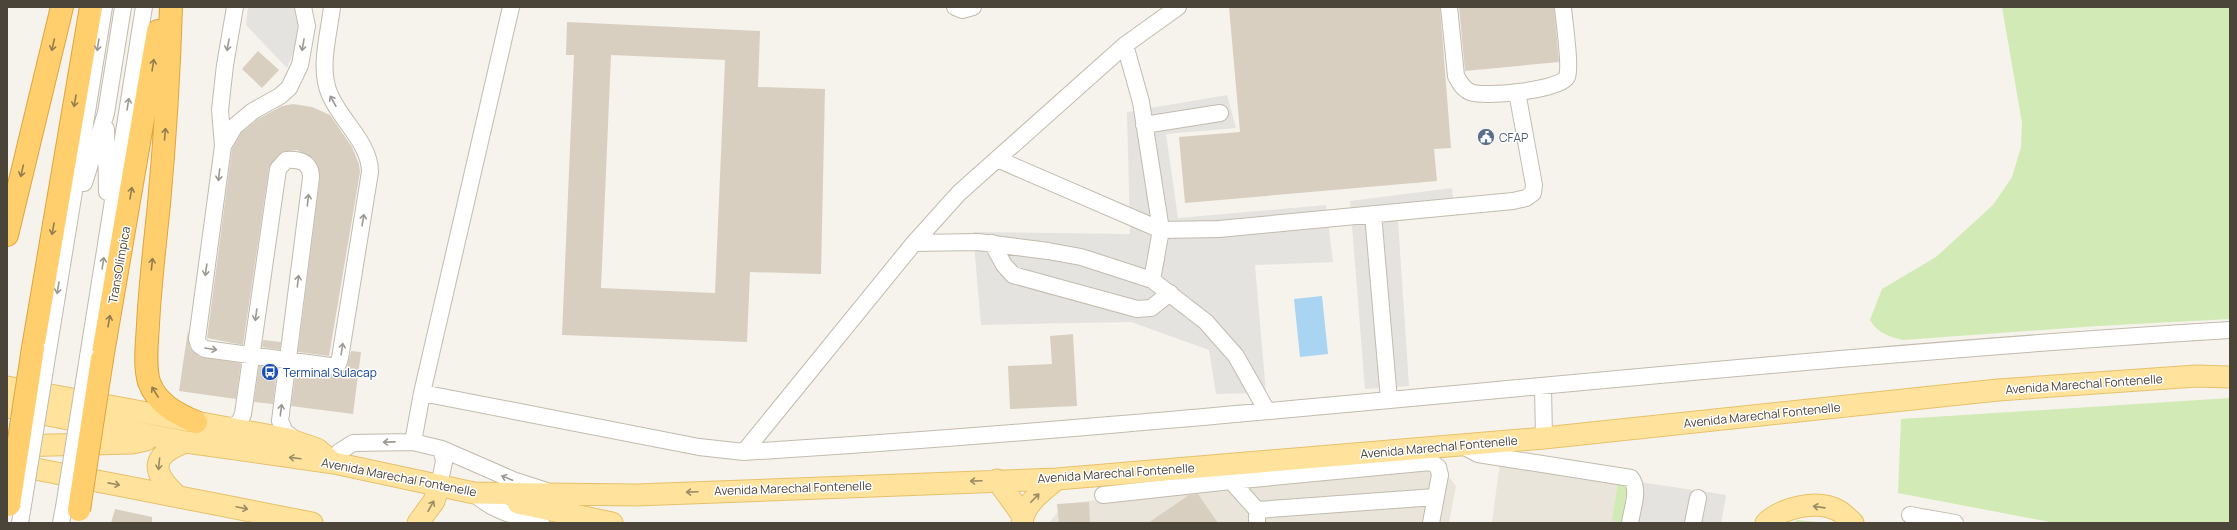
<svg xmlns="http://www.w3.org/2000/svg" width="2237" height="530" font-family="Manrope,sans-serif">
	<style>
		.residential { fill: #eae5da }
		.green { fill: #d2eab5 }
		.parking { fill: #e5e3e0 }
		.water { fill: #a9d4f2 }
		.building { fill: #d8cfc1; fill-rule: evenodd }
		.lines { fill: none; stroke-linecap: round; stroke-linejoin: round }
		.minor-casing { stroke: #c2bbae; stroke-width: 18 }
		.major-casing { stroke: #e6c16a; stroke-width: 23 }
		.highway-casing { stroke: #e0a43c; stroke-width: 24 }
		.minor { stroke: #fff; stroke-width: 16 }
		.major { stroke: #ffe39c; stroke-width: 21 }
		.highway { stroke: #ffcf6e; stroke-width: 22 }
		.minor-bridge-casing { stroke: #c2bbae; stroke-width: 18; stroke-linecap: butt }
		.highway-bridge-casing { stroke: #e0a43c; stroke-width: 24; stroke-linecap: butt }
		.minor-bridge { stroke: #fff; stroke-width: 16 }
		.highway-bridge { stroke: #ffcf6e; stroke-width: 22 }
		.oneway { stroke: #937c4e }
		.oneway2 { stroke: #9c9892 }
		.oneway3 { stroke: #9c8c66 }
		.labels { text-anchor: middle; dominant-baseline: central; stroke-width: 3; stroke-linejoin: round; paint-order: stroke }
		.service-label { font-size: 12px; fill: #4e5e75; stroke: #fff; text-anchor: start }
		.street-label { font-size: 12px; fill: #4b4439; stroke: #fff }
		.transit-label { font-size: 12px; fill: #164399; stroke: #fff; text-anchor: start }
	</style>
	<rect width="100%" height="100%" fill="#f6f3ec"/>
	<path class="residential" d="M1500,461L1726,495L1721,523H1492Z
		M1440,465L1456,486L1449,523H1049L1064,504L1262,480Z"/>
	<path class="green" d="M2002,7H2230V319L2098,326L1903,340C1890,337 1877,333 1870,320L1882,289L1936,257L1993,205L2012,177L2021,147L2022,123Z
		M2230,398V523H2055L1898,493L1901,419Z
		M1618,484L1658,493L1647,523H1621L1612,520Z
		M1798,520L1827,523H1792Z"/>
	<path class="parking" d="M248,7H304L294,51L287,68L246,25Z
		M1227,95L1236,128L1166,134L1178,218L1326,205L1333,262L1255,265L1266,393L1216,394L1209,350L1131,322L981,325L973,232L1130,234L1127,112Z
		M1452,188L1454,215L1398,221L1409,386L1365,389L1350,201Z
		M1637,482L1726,495L1721,523H1631Z"/>
	<path class="water" d="M1322,296L1328,354L1300,357L1294,299Z"/>
	<path class="building" d="M1229,7H1440L1451,148L1434,149L1437,181L1185,203L1179,137L1240,132Z
		M1459,7H1554L1559,62L1465,71Z
		M567,22L760,31L758,87L825,89L821,274L750,272L747,342L562,335L574,55H566ZM611,55L725,60L715,293L601,288Z
		M258,51L279,70L262,88L242,69Z
		M293,104L312,107L330,115L352,147L359,164L360,172L329,356L298,352L320,177L314,159L297,150L282,152L269,168L243,345L207,338L232,149L242,132L258,119L282,106Z
		M188,330L190,348L200,357L241,363L236,399L179,391Z
		M1073,334L1077,406L1010,409L1008,366L1052,364L1050,336Z
		M263,340L281,342L280,350L262,347Z
		M351,351L361,352L353,414L291,406L296,371L329,375L340,373L347,367Z
		M259,366L277,368L273,404L254,402Z
		M1198,494L1218,523H1148L1189,495Z
		M1089,502L1090,523H1059L1057,504Z
		M115,509L152,517V523H111Z"/>
	<g class="lines">
		<defs>
			<path id="minor" d="M235,7L225,65L220,110L223,146L197,339L199,345L205,349L330,366L338,364L340,358L370,172C370,143 341,121 330,95C318,69 329,34 332,7
				M955,7L962,10L973,7
				M1178,7L1125,45L959,193L914,243L744,452C1240,422 1734,360 2230,330
				M1449,7L1456,76C1460,83 1463,89 1470,92C1484,98 1561,90 1567,77C1571,66 1564,21 1563,7
				M1125,45L1141,102L1161,230L1152,280
				M1144,125L1220,113
				M106,129L107,192
				M223,146L235,126L253,111L280,96L289,88L300,65L307,26L303,7
				M997,159L1161,230L1219,229L1513,201L1526,198L1533,193L1534,185L1517,92
				M84,183L106,113L123,7
				M1373,214L1389,400
				M914,243L978,242L1048,251L1081,257L1152,280L1206,322L1236,356L1267,411
				M992,243L1004,265L1013,275L1137,309L1151,308L1170,293
				M48,351L104,7
				M88,357L144,7
				M1543,387L1544,438
				M422,393L699,447L744,452
				M227,428L239,423L243,414L278,169L286,160C300,159 311,162 311,178L280,421L285,432L297,441
				M413,442L422,393L511,7
				M1461,445L1478,454L1631,478C1640,490 1632,509 1630,523
				M334,463L339,452L353,443L413,442L442,449L513,480L544,490
				M1231,481L1257,510V523
				M439,485L444,462L442,449
				M474,493C493,512 516,516 541,523
				M1103,495L1231,481L1431,462L1438,467L1440,475L1431,523
				M1257,510L1435,497
				M1910,515L1955,523
				M20,523L24,499
				M61,523L64,507
				M1693,523L1698,498"/>
			<path id="major" d="M7,387L288,439L317,449L332,462
				M7,407L186,442L334,463L474,493L636,495L1057,479L1544,438L1998,390L2196,376L2230,377
				M13,446L132,443L146,440
				M10,464L312,523
				M997,480L1023,516
				M177,496C150,471 151,455 186,442
				M518,503L612,523
				M418,523L434,501L439,485
				M1022,523C1024,503 1043,491 1057,479
				M1766,523C1783,507 1818,499 1839,511C1844,514 1849,519 1853,523"/>
			<path id="highway" d="M171,7C169,73 165,138 159,204C155,244 150,284 148,325C147,343 144,365 149,382C157,404 177,414 196,422
				M7,235L62,7
				M33,348L91,7
				M102,359L158,31"/>
		</defs>
		<use href="#minor" class="minor-casing"/>
		<use href="#major" class="major-casing"/>
		<use href="#highway" class="highway-casing"/>
		<use href="#minor" class="minor"/>
		<use href="#major" class="major"/>
		<use href="#highway" class="highway"/>
		<defs>
			<path id="minor-bridge" d="M24,499L48,351
				M64,507L88,357"/>
			<path id="highway-bridge" d="M9,505L33,348
				M79,510L102,359"/>
		</defs>
		<use href="#minor-bridge" class="minor-bridge-casing"/>
		<use href="#highway-bridge" class="highway-bridge-casing"/>
		<use href="#minor-bridge" class="minor-bridge"/>
		<use href="#highway-bridge" class="highway-bridge"/>
	</g>
	<defs><path id="oneway-shaft" d="M-6 0H5M1.5-3L5.5 0L1.5 3" fill="none" stroke-width="1.6" stroke-linecap="round" stroke-linejoin="round"/></defs>
	<g class="oneway">
		<use href="#oneway-shaft" transform="translate(53 45) rotate(103)"/>
		<use href="#oneway-shaft" transform="translate(153 65) rotate(-81)"/>
		<use href="#oneway-shaft" transform="translate(75 101) rotate(100)"/>
		<use href="#oneway-shaft" transform="translate(165 134) rotate(-85)"/>
		<use href="#oneway-shaft" transform="translate(22 171) rotate(103)"/>
		<use href="#oneway-shaft" transform="translate(131 193) rotate(-80)"/>
		<use href="#oneway-shaft" transform="translate(53 229) rotate(100)"/>
		<use href="#oneway-shaft" transform="translate(152 264) rotate(-84)"/>
		<use href="#oneway-shaft" transform="translate(109 321) rotate(-80)"/>
		<use href="#oneway-shaft" transform="translate(155 392) rotate(-122)"/>
	</g>
	<g class="oneway2">
		<use href="#oneway-shaft" transform="translate(98 45) rotate(99)"/>
		<use href="#oneway-shaft" transform="translate(228 45) rotate(100)"/>
		<use href="#oneway-shaft" transform="translate(303 45) rotate(100)"/>
		<use href="#oneway-shaft" transform="translate(333 101) rotate(-119)"/>
		<use href="#oneway-shaft" transform="translate(128 104) rotate(-81)"/>
		<use href="#oneway-shaft" transform="translate(219 175) rotate(97)"/>
		<use href="#oneway-shaft" transform="translate(308 200) rotate(-83)"/>
		<use href="#oneway-shaft" transform="translate(363 220) rotate(-81)"/>
		<use href="#oneway-shaft" transform="translate(103 263) rotate(-81)"/>
		<use href="#oneway-shaft" transform="translate(206 270) rotate(98)"/>
		<use href="#oneway-shaft" transform="translate(298 281) rotate(-83)"/>
		<use href="#oneway-shaft" transform="translate(58 288) rotate(99)"/>
		<use href="#oneway-shaft" transform="translate(256 315) rotate(98)"/>
		<use href="#oneway-shaft" transform="translate(211 349) rotate(9)"/>
		<use href="#oneway-shaft" transform="translate(342 349) rotate(-81)"/>
		<use href="#oneway-shaft" transform="translate(281 410) rotate(-83)"/>
		<use href="#oneway-shaft" transform="translate(389 442) rotate(179)"/>
		<use href="#oneway-shaft" transform="translate(507 478) rotate(-158)"/>
	</g>
	<g class="oneway3">
		<use href="#oneway-shaft" transform="translate(295 458) rotate(-173)"/>
		<use href="#oneway-shaft" transform="translate(159 464) rotate(96)"/>
		<use href="#oneway-shaft" transform="translate(976 481) rotate(178)"/>
		<use href="#oneway-shaft" transform="translate(114 484) rotate(11)"/>
		<use href="#oneway-shaft" transform="translate(692 492) rotate(178)"/>
		<use href="#oneway-shaft" transform="translate(1035 498) rotate(-46)"/>
		<use href="#oneway-shaft" transform="translate(431 506) rotate(-61)"/>
		<use href="#oneway-shaft" transform="translate(1819 507) rotate(-172)"/>
		<use href="#oneway-shaft" transform="translate(242 508) rotate(12)"/>
	</g>
	<defs>
		<symbol id="civic-disc" viewBox="-11 -11 22 22"><circle r="9.5" fill="#5c6f8a" stroke="#fff"/><path d="M-.6-6.5H3V-4.5H.6V-3L4-1V1h2V6H-6V1h2V-1L-.6-3ZM-1.2 2.5V6h2.4V2.5Z" fill="#fff"/></symbol>
		<symbol id="bus-disc" viewBox="-11 -11 22 22"><circle r="9.5" fill="#1a4fb4" stroke="#fff"/><path d="M-5-6H5V4H4V6H2V4H-2V6H-4V4H-5ZM-3.5-4V0h7V-4ZM-3.5 1.2v1.5H-2V1.2ZM2 1.2v1.5H3.5V1.2Z" fill="#fff"/></symbol>
	</defs>
	<g fill-rule="evenodd">
		<use href="#civic-disc" x="1476" y="127" width="20" height="20"/>
		<use href="#bus-disc" x="260" y="362" width="20" height="20"/>
	</g>
	<g class="labels">
		<g class="service-label">
			<text x="1499" y="137">CFAP</text>
		</g>
		<g class="street-label">
			<text transform="translate(119 265) rotate(-80)">TransOlímpica</text>
			<text transform="translate(2084 384) rotate(-4)">Avenida Marechal Fontenelle</text>
			<text transform="translate(1762 415) rotate(-6)">Avenida Marechal Fontenelle</text>
			<text transform="translate(1439 447) rotate(-5)">Avenida Marechal Fontenelle</text>
			<text transform="translate(1116 473) rotate(-4)">Avenida Marechal Fontenelle</text>
			<text transform="translate(399 477) rotate(11)">Avenida Marechal Fontenelle</text>
			<text transform="translate(793 488) rotate(-2)">Avenida Marechal Fontenelle</text>
		</g>
		<g class="transit-label">
			<text x="283" y="372">Terminal Sulacap</text>
		</g>
	</g>
	<rect width="2237" height="530" fill="none" stroke="#4b4439" stroke-width="16"/>
</svg>
